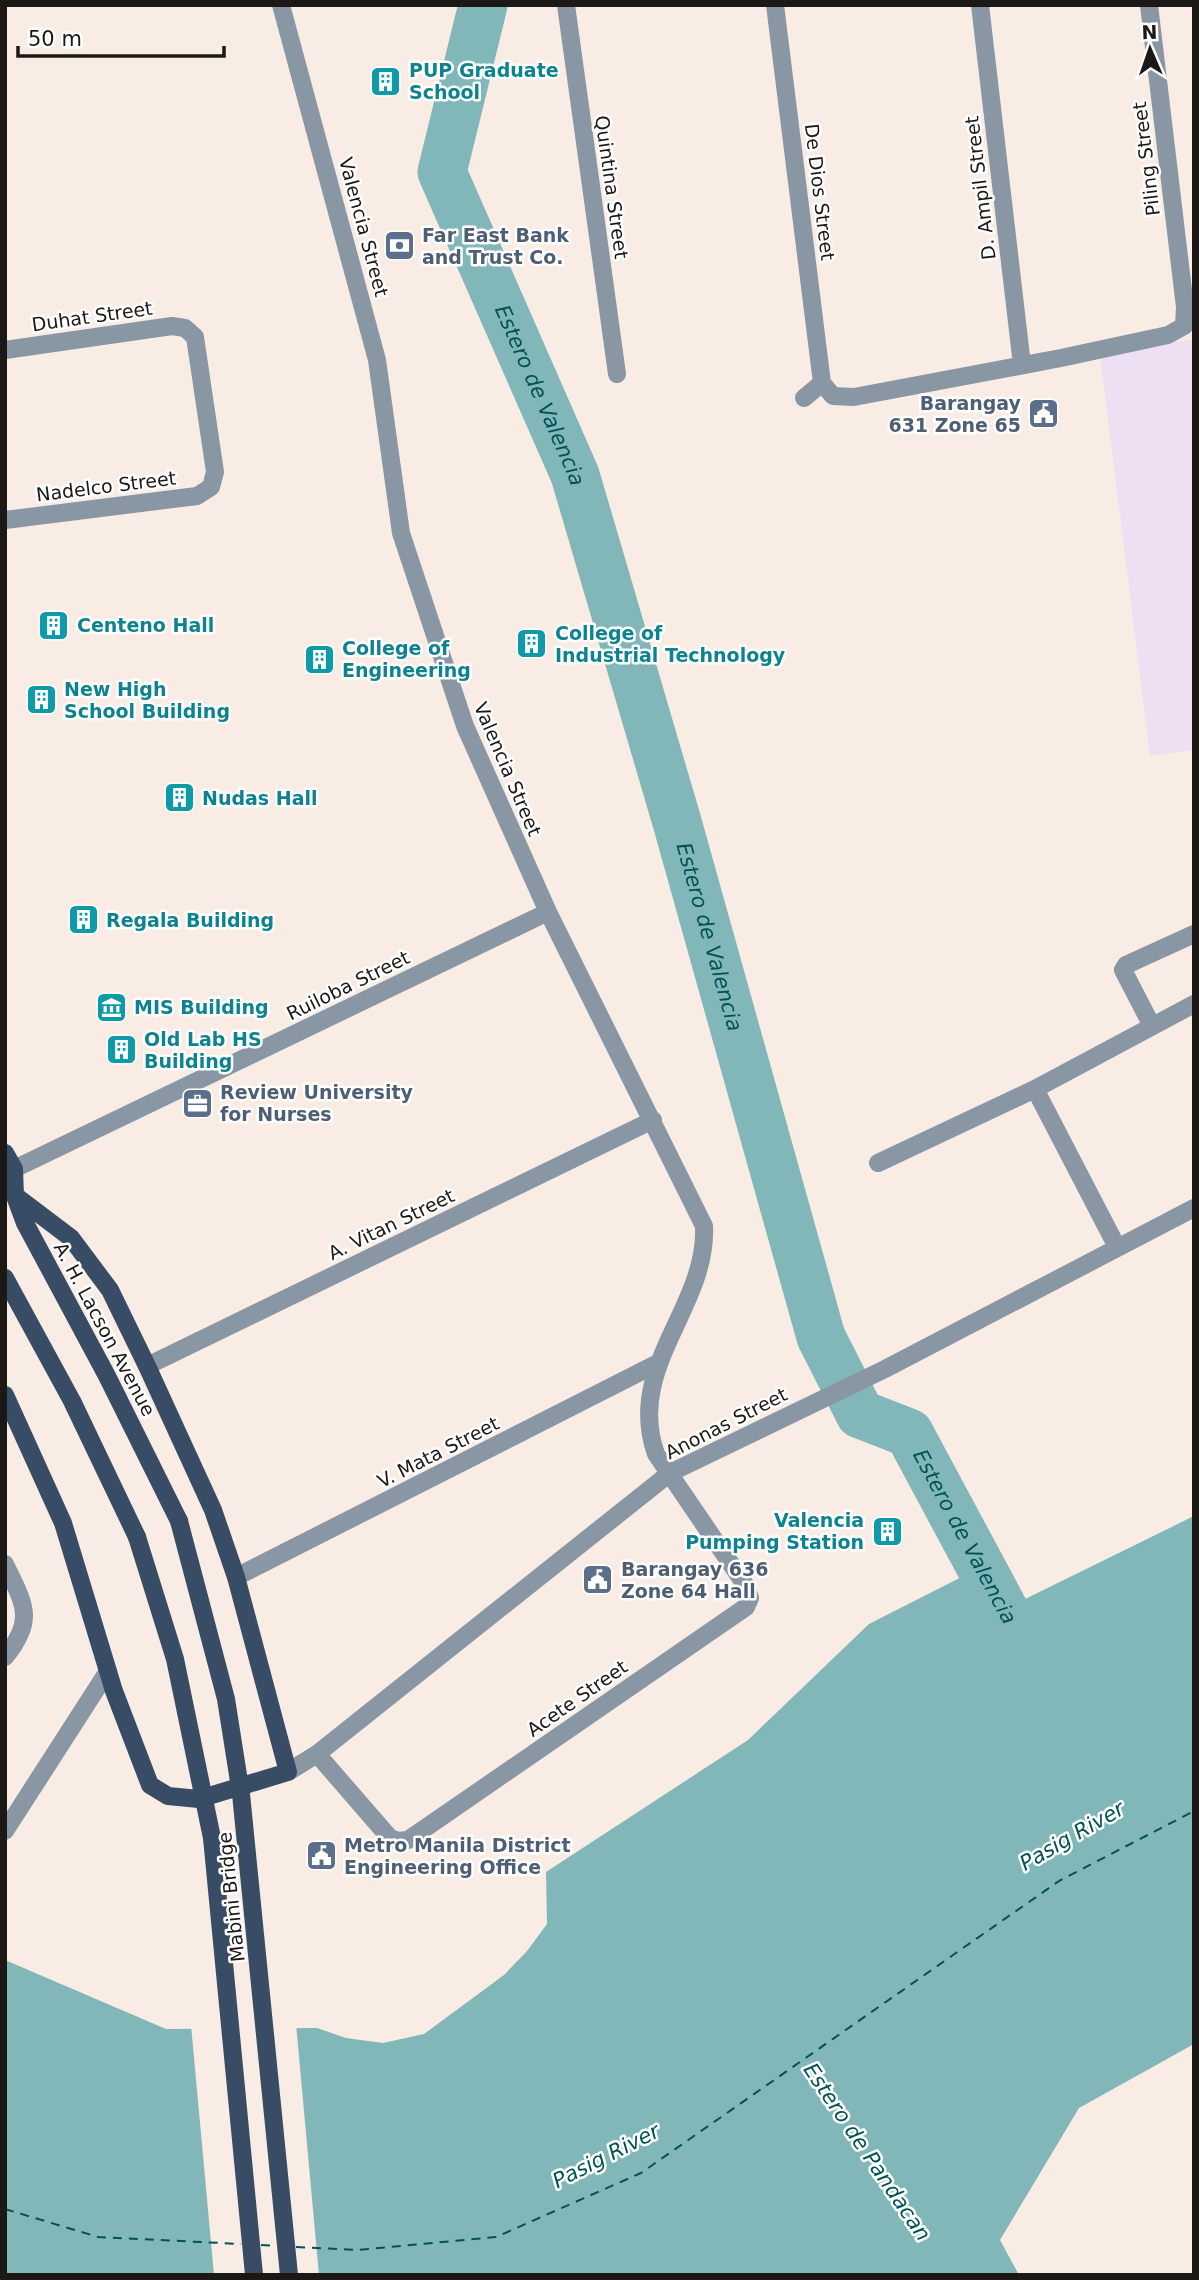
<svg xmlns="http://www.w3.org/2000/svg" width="1199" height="2280" font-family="'DejaVu Sans',sans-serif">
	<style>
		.industrial { fill: #eedff2 }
		.water { fill: #82b7ba }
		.pier { fill: #f8ece4 }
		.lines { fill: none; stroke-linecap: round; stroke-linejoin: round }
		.river { stroke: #82b7ba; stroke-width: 49 }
		.ferry { stroke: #005257; stroke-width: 2; stroke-dasharray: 9 7; stroke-linecap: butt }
		.minor { stroke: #8996a4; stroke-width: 18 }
		.major { stroke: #384d65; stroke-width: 18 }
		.major-bridge { stroke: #384d65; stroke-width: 18 }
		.labels { text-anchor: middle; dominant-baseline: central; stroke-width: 5; stroke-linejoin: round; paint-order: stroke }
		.culture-label { font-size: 19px; font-weight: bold; fill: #0d838f; stroke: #fff; text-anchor: start }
		.street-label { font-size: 19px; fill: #1c1815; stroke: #fff }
		.service-label { font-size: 19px; font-weight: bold; fill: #4e5e75; stroke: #fff; text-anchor: start }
		.water-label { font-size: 21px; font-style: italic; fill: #005257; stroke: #fff }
	</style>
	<rect width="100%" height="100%" fill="#f8ece4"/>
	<path class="industrial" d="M1194,339V750L1150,756L1100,354Z"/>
	<path class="water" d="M1194,1516V2044L1079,2108L1000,2240L1019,2275H5V1960L166,2029L317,2028L346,2038L383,2043L424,2034L504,1975L527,1951L547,1924L546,1872L748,1740L869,1624L995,1560L1015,1604Z"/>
	<path class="pier" d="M296,2024L319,2275H214L191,2025Z"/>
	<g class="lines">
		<path class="river" id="s1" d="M483,5L442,172L575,475L677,822L821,1337L860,1414L909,1433L1012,1625"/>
		<path class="ferry" d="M5,2209L98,2237L241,2244
			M261,2245L280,2246
			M296,2247L357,2250L496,2237L641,2173L1059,1881L1194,1811"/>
		<path class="minor" d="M281,5L377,360L401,533L465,726L548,912L704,1226C708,1307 625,1367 656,1454L746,1586L750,1598L746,1607L408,1840L397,1841L389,1837L317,1754
			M566,5L617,374
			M775,5L822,383
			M980,5L1022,365
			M5,350L172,326L185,328L195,337L215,472L211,487L197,496L5,520
			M804,398L822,383L833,396L854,397L1061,358L1168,335L1184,326L1185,307L1149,5
			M1152,1026L1123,970L1126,965L1194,934
			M1035,1089L1117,1247
			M878,1163L1035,1089L1194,1004
			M14,1169L548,912
			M147,1366L653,1120
			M5,1564C24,1604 36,1619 5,1657
			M236,1577L658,1363
			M288,1772L317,1754L670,1473L885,1369L1194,1208
			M5,1831L108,1671"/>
		<path class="major" d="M5,1153L14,1169L15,1196L25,1223L107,1376L179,1521
			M5,1188L71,1238L110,1290L147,1366L213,1510L236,1577L288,1772L199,1799L168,1796L150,1785L114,1691L63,1523L5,1395
			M5,1278L72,1401L137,1537
			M241,1794L289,2275
			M212,1838L254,2275"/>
		<path class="major-bridge" d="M179,1521L226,1699L241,1794
			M137,1537L175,1659L212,1838"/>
	</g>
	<defs>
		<symbol id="building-square" viewBox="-11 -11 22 22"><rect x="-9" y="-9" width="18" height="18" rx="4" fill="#0f9aa8" stroke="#fff"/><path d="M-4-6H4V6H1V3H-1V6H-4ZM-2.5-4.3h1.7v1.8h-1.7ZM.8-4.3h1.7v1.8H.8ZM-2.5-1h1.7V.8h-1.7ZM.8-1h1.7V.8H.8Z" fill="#fff"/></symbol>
		<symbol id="bank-square" viewBox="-11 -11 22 22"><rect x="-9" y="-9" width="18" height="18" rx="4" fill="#5c6f8a" stroke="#fff"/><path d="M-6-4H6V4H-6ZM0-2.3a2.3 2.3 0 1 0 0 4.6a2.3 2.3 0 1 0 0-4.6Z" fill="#fff"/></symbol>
		<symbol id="civic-square" viewBox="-11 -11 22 22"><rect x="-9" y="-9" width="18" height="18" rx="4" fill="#5c6f8a" stroke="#fff"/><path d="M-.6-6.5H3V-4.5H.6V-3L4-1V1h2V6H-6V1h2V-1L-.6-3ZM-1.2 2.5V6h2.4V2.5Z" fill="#fff"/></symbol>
		<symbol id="museum-square" viewBox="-11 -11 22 22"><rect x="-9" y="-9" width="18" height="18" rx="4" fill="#0f9aa8" stroke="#fff"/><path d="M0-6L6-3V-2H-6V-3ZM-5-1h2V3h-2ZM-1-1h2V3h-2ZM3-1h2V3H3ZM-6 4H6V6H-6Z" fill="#fff"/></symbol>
		<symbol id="office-square" viewBox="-11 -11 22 22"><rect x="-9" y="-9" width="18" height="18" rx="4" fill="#5c6f8a" stroke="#fff"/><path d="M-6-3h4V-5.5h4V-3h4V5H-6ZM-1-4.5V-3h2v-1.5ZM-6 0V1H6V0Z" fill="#fff"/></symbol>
	</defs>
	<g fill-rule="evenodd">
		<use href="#building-square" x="368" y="64" width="35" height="35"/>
		<use href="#bank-square" x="382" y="228" width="35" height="35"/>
		<use href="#civic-square" x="1026" y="396" width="35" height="35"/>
		<use href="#building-square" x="36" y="608" width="35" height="35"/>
		<use href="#building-square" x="514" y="626" width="35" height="35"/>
		<use href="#building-square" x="302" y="642" width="35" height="35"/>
		<use href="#building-square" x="24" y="682" width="35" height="35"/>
		<use href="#building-square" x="162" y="780" width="35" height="35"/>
		<use href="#building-square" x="66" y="902" width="35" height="35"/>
		<use href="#museum-square" x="94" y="990" width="35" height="35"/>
		<use href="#building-square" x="104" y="1032" width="35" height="35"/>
		<use href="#office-square" x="180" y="1086" width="35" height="35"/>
		<use href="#building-square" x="870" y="1514" width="35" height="35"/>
		<use href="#civic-square" x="580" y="1562" width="35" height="35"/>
		<use href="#civic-square" x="304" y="1838" width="35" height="35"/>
	</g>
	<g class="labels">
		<g class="culture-label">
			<text x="409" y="70">PUP Graduate<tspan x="409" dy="22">School</tspan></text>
			<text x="77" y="625">Centeno Hall</text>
			<text x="555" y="633">College of<tspan x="555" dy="22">Industrial Technology</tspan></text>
			<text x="342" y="648">College of<tspan x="342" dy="22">Engineering</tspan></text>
			<text x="64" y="689">New High<tspan x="64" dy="22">School Building</tspan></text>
			<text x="202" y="798">Nudas Hall</text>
			<text x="106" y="920">Regala Building</text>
			<text x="134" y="1007">MIS Building</text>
			<text x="144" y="1039">Old Lab HS<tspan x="144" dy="22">Building</tspan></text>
			<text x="864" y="1520" text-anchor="end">Valencia<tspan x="864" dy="22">Pumping Station</tspan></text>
		</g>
		<g class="street-label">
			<text transform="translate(1146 159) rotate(-97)">Piling Street</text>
			<text transform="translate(612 187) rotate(82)">Quintina Street</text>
			<text transform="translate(980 188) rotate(-97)">D. Ampil Street</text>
			<text transform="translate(820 192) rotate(83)">De Dios Street</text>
			<text transform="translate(364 227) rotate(75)">Valencia Street</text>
			<text transform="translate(92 316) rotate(-8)">Duhat Street</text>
			<text transform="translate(106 486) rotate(-7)">Nadelco Street</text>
			<text transform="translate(508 769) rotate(67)">Valencia Street</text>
			<text transform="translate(348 985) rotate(-26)">Ruiloba Street</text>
			<text transform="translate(391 1224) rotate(-26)">A. Vitan Street</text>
			<text transform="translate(105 1329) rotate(62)">A. H. Lacson Avenue</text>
			<text transform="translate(726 1423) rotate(-27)">Anonas Street</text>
			<text transform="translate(438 1452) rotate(-27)">V. Mata Street</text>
			<text transform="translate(577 1698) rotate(-35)">Acete Street</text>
			<text transform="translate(231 1897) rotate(-96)">Mabini Bridge</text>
		</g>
		<g class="service-label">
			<text x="422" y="235">Far East Bank<tspan x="422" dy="22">and Trust Co.</tspan></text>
			<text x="1021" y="403" text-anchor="end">Barangay<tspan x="1021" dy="22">631 Zone 65</tspan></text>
			<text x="220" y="1092">Review University<tspan x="220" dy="22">for Nurses</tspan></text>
			<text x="621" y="1569">Barangay 636<tspan x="621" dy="22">Zone 64 Hall</tspan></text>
			<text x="344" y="1845">Metro Manila District<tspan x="344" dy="22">Engineering Office</tspan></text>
		</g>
		<g class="water-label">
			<text stroke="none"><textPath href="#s1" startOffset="416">Estero de Valencia</textPath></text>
			<text stroke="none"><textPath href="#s1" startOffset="984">Estero de Valencia</textPath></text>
			<text stroke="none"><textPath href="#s1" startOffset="1656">Estero de Valencia</textPath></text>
			<text transform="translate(1072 1836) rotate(-30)">Pasig River</text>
			<text transform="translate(867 2152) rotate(56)">Estero de Pandacan</text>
			<text transform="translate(606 2156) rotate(-27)">Pasig River</text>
		</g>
	</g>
	<rect width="1199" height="2280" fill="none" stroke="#1c1815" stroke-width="14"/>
	<g transform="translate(1150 49) rotate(358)" stroke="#ffffff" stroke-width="5" paint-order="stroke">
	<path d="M0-5L12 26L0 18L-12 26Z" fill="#1c1815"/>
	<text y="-10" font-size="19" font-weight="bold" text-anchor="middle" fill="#1c1815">N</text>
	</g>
	<path d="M18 46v10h206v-10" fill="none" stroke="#1c1815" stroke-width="3.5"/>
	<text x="28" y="46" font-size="21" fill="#1c1815" stroke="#ffffff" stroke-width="5" paint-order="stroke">50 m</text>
</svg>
